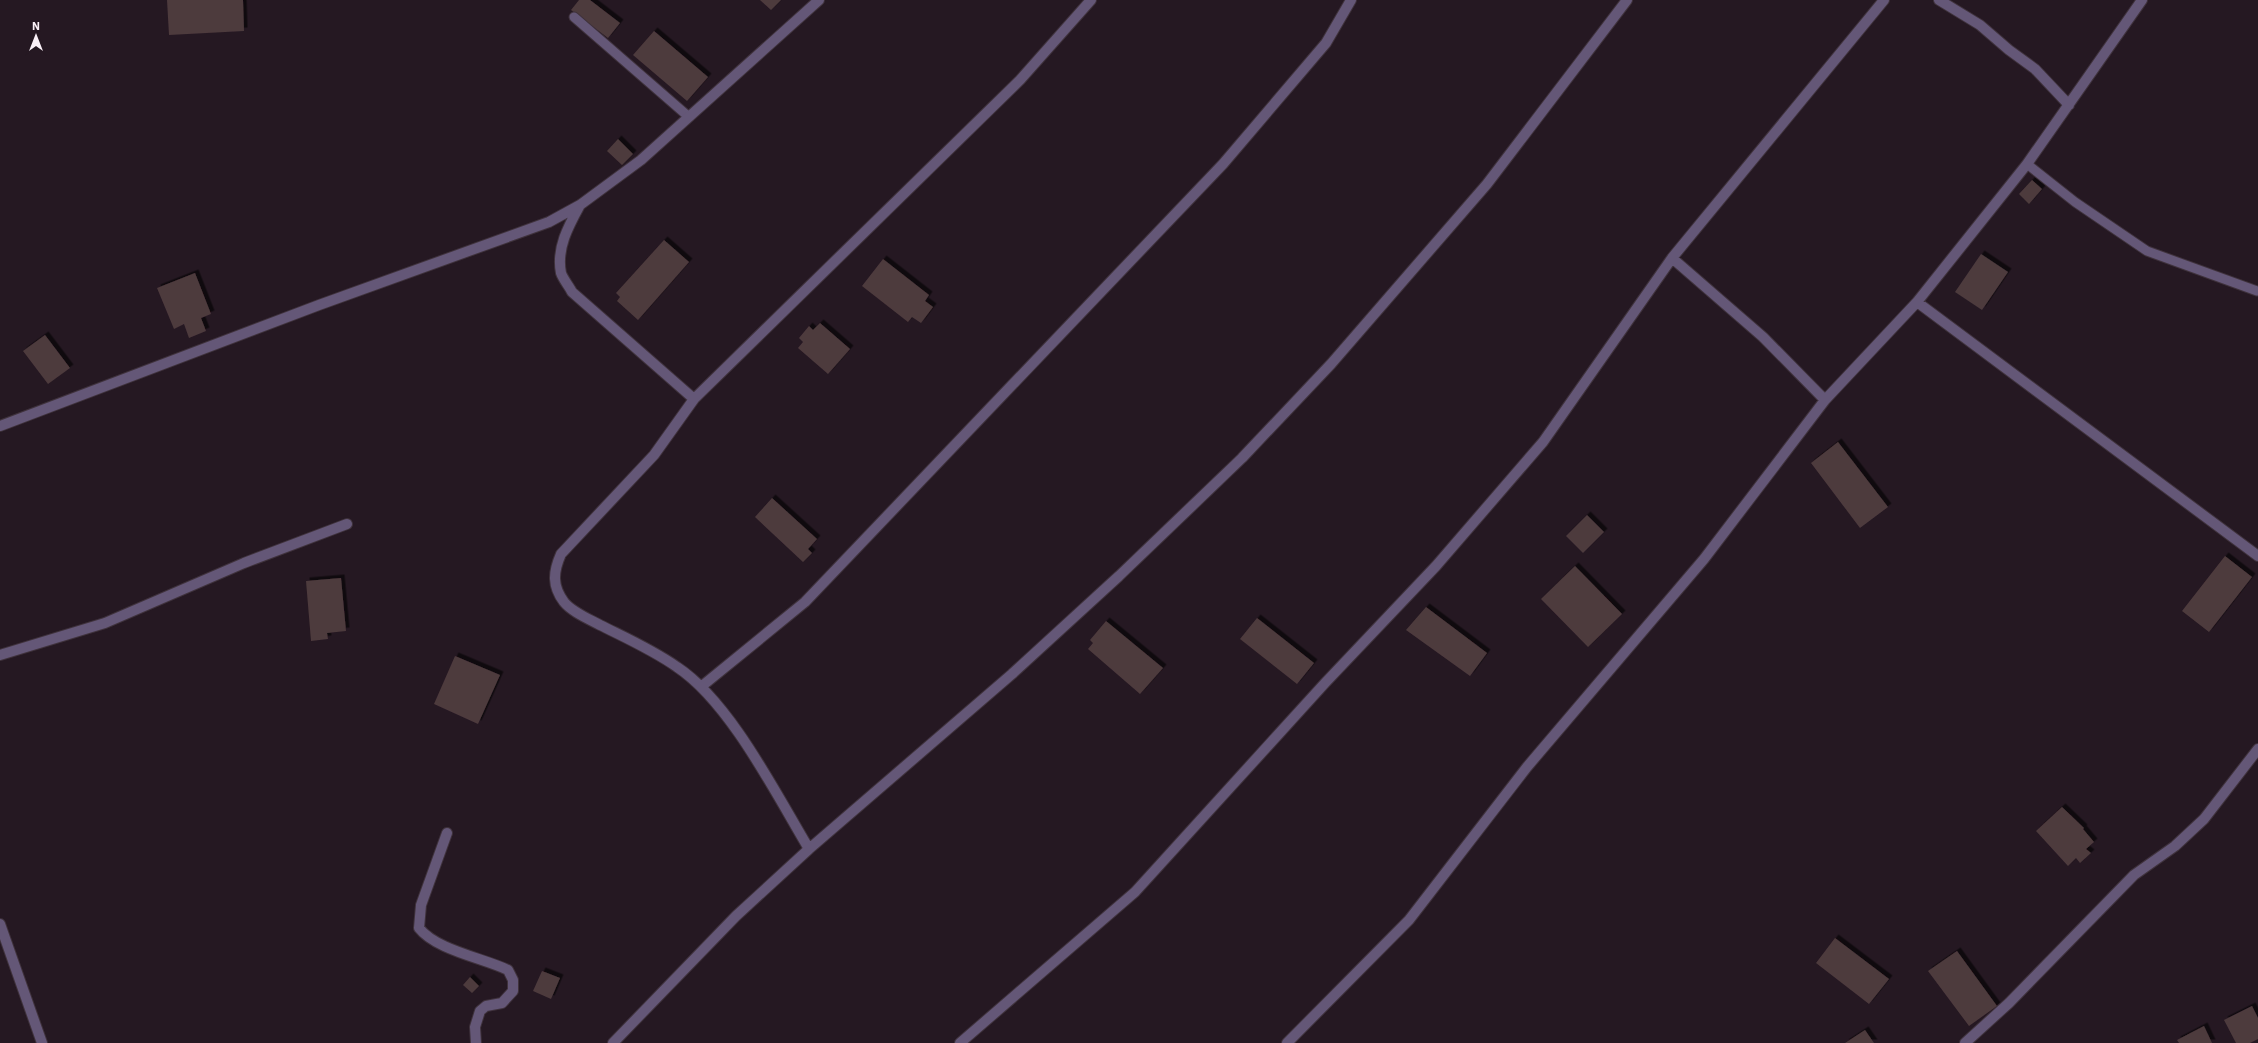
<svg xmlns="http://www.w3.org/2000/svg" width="2258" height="1043" font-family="'IBM Plex Sans',sans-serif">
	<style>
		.building { fill: #4d3a3d; filter: url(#shadow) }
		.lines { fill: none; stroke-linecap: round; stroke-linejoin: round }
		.service-casing { stroke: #3f323c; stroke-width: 11 }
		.minor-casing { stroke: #3f323c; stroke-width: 12 }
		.service { stroke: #645777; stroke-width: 9 }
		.minor { stroke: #645777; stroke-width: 10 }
	</style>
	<defs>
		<filter id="shadow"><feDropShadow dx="3.5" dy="-3.5" stdDeviation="0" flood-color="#0009"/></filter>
	</defs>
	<rect width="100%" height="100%" fill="#251822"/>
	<path class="building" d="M167,0H243L244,31L169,35Z
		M579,0H590L620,23L608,38L571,10Z
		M760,0H781L771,10Z
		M654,31L708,77L687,101L633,55Z
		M618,139L633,154L622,165L607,151Z
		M2032,180L2042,189L2029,204L2019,194Z
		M664,240L689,262L638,320L617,301L620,297L616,293Z
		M1981,254L2008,272L1982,310L1955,292Z
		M883,259L929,295L925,301L933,307L921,323L912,317L908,322L862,286Z
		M195,273L211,314L201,318L206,331L189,338L184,324L174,329L157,288Z
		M820,323L850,349L828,374L798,348L803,342L799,338L809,326L813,330Z
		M45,335L70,368L48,384L23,351Z
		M1838,442L1888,507L1860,528L1811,463Z
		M772,498L817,539L808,549L812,553L803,562L755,517Z
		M1587,515L1604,532L1583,553L1566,536Z
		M2225,556L2252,577L2209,632L2182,611Z
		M1575,566L1622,614L1588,647L1541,599Z
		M341,578L346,631L327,633L328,639L311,641L306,581Z
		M1426,607L1487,653L1470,676L1406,630Z
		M1257,618L1314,663L1297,684L1240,639Z
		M1106,621L1163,668L1140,694L1088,649L1093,643L1090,640Z
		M455,656L500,675L478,724L434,704Z
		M2062,807L2084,828L2083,829L2094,842L2086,849L2091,853L2080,863L2076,858L2068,866L2036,831Z
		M1835,938L1889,979L1869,1004L1816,963Z
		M1957,951L1997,1006L1969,1026L1928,971Z
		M542,971L560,978L551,999L533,991Z
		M470,977L479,986L472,993L463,985Z
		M2252,1006L2258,1018V1039L2250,1043H2236L2224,1020Z
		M2204,1026L2212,1043H2179L2177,1040Z
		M1865,1030L1874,1043H1845Z"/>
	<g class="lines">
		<defs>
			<path id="service" d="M574,17L689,117
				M2027,164L2075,202L2147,251L2257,291"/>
			<path id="minor" d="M1939,0L1980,25L2009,50L2035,69L2069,105
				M580,205C569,225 556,248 561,273C563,279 569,286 572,292L694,399L1020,80L1091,0
				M1672,258L1763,337L1825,400
				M1917,302L2258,556
				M694,399L654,455L561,554C553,572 552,586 564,602C572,612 589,619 600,625C626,638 653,650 677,667C730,702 776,794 809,849
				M0,426L319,305L549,222L580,205L641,160L819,0
				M0,655L105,623L244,563L347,524
				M702,686L805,602L1223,164L1326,43L1351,0
				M447,833L421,905L419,928C436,950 483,958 508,970L513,980V991L502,1003L486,1006L480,1011L475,1027L476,1043
				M0,924L42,1043
				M613,1043L736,916L809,849L1012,674L1119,576L1242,458L1331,364L1487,184L1627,0
				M960,1043L1135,892L1325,683L1436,566L1543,442L1672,258L1884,0
				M1287,1043L1409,920L1527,767L1704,559L1825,400L1917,302L2027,164L2142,0
				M1965,1043L2009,1003L2134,875L2175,846L2204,819L2258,749"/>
		</defs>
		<use href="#service" class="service-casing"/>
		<use href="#minor" class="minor-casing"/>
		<use href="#service" class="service"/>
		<use href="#minor" class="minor"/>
	</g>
	<g transform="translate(36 36)" stroke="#251822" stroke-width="3" paint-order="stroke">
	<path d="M0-3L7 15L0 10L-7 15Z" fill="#faf0f7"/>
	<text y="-6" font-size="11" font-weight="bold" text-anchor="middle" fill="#faf0f7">N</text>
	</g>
</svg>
